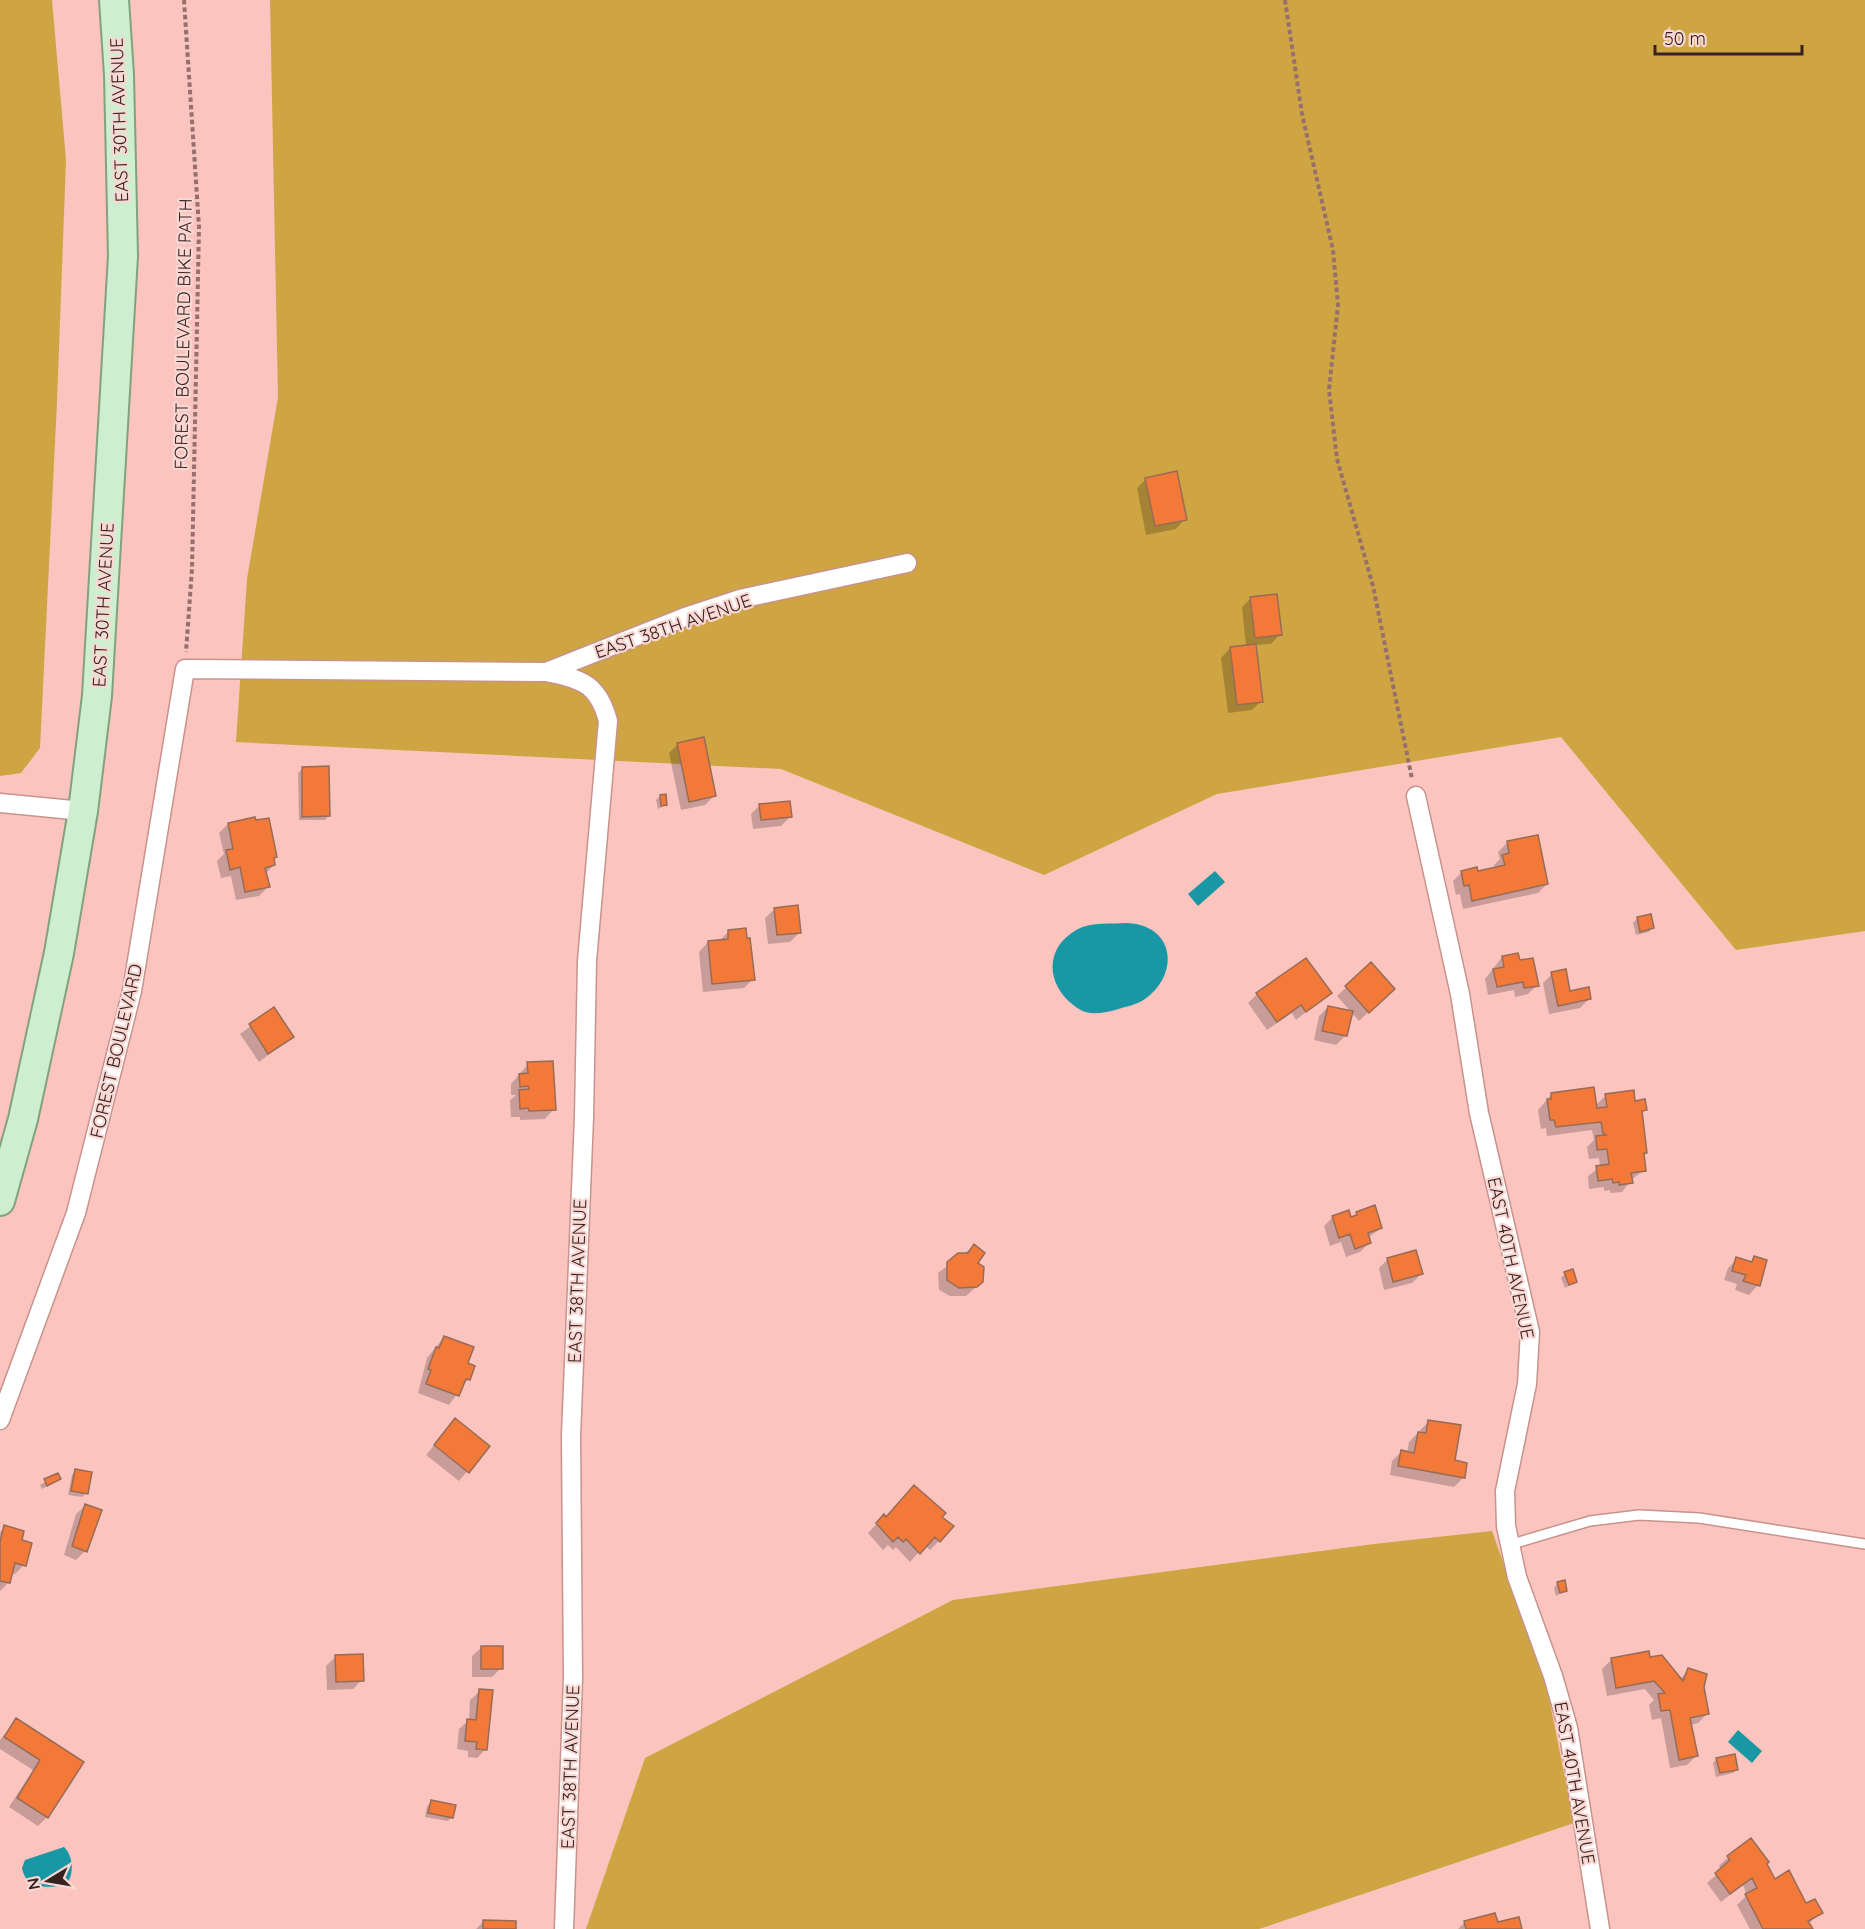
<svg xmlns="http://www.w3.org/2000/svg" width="1865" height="1929" font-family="Quicksand,sans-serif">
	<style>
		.green { fill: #cea542 }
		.water { fill: #1997a4 }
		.shadow { fill: #0003 }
		.building { fill: #f37938; stroke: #976c57; stroke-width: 1.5 }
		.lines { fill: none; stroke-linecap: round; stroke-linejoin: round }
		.lane-casing { stroke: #c7938d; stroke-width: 12 }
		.street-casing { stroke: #c7938d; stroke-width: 21 }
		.primary-casing { stroke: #83a17d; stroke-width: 32 }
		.path { stroke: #95706c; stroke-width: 4; stroke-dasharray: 4.5 3; stroke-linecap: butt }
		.lane { stroke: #fff; stroke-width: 9 }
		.street { stroke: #fff; stroke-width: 18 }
		.primary { stroke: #ceefcf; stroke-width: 28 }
		.labels { text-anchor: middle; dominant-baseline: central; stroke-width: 4.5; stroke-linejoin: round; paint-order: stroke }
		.street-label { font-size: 18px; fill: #362220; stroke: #f9d7d3 }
	</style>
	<rect width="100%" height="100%" fill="#fbc4be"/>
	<path class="green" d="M0,0H52L66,160L57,402L40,748L21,773L0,776Z
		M270,0H1865V931L1736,950L1561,737L1217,794L1044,875L781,769L236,742L247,579L278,397Z
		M1492,1531L1546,1683L1574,1823L1259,1929H586L645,1758L953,1600L1374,1544Z"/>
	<path class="water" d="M1215,871L1225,882L1198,906L1188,894Z
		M1127,923C1175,925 1180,974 1145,999C1137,1005 1124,1007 1115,1010C1104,1013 1089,1016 1079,1009C1047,989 1041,949 1078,929C1091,922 1113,924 1127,923Z
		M1738,1730L1762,1751L1752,1763L1728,1742Z
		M64,1847C74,1856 74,1876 66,1885C47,1888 26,1890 22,1868L25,1860Z"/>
	<path class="shadow" d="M1146,479L1185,519L1176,529L1146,535L1137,488Z
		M1251,598L1280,634L1271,644L1255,645L1261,701L1252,710L1228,713L1221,658L1230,648L1246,646L1242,607Z
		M678,744L714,796L705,805L681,810L669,753Z
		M302,769L329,815L325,820H299L298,773Z
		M660,796L666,805L658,809L656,800Z
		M760,805L790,817L781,826L753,829L751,814Z
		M228,824L273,859L274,865L265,874L268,887L259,896L236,900L231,876L221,878L217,861L224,854L219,833Z
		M1507,843L1547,884L1538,893L1463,909L1460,894L1456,895L1453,881L1462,872L1495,869L1494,865L1500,859L1498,852Z
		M775,909L799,933L790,942L768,944L765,918Z
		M1637,919L1653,927L1649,932L1636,935L1633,923Z
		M728,932L753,979L744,988L703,992L699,952L708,942L719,941Z
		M1502,957L1519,962L1537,985L1528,994L1515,997L1514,990L1488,995L1485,979Z
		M1371,964L1384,998L1359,1021L1337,996Z
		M1552,974L1569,992L1589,999L1580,1008L1549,1014L1543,983Z
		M1330,993L1296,1020L1292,1013L1267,1030L1248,1003L1257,994Z
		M1328,1007L1345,1036L1336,1045L1314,1040L1319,1016Z
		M274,1009L292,1037L259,1062L240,1034Z
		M528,1064L554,1109L545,1119L520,1120V1117H511L510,1100L516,1095H511V1084Z
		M1552,1094L1595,1106L1605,1096L1634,1102L1645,1110L1641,1114L1646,1153L1642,1156L1644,1170L1631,1180L1622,1192L1610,1193V1190L1604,1191V1187L1589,1189L1588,1176L1600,1167L1599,1158L1589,1159L1587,1147L1594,1140L1592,1130L1547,1136L1546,1128L1541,1129L1538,1110Z
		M1357,1213L1381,1228L1368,1238L1369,1243L1360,1252L1346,1257L1341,1242L1330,1246L1324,1226L1333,1217L1351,1219Z
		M974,1246L976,1263L982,1282L966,1296H950L939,1290L938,1273Z
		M1754,1258L1758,1285L1749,1295L1735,1290L1737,1284L1724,1280L1728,1268L1737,1259L1750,1263Z
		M1388,1259L1421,1274L1412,1283L1384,1290L1379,1268Z
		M1565,1274L1576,1282L1565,1288L1561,1278Z
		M444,1337L466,1364L468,1379L449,1405L418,1393L427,1358Z
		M455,1420L488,1447L459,1481L426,1455Z
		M1429,1421L1463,1478L1454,1487L1390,1475L1392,1461L1401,1452L1407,1453L1409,1442Z
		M76,1471L87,1493L82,1497L68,1495L72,1475Z
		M57,1475L59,1479L42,1489L40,1485Z
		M86,1505L85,1551L76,1560L64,1555L76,1514Z
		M884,1516L940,1517L939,1541L930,1550L925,1545L910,1562L896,1547L893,1550L888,1545L883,1550L868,1533Z
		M5,1527L20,1541L24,1565L15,1574L11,1573L9,1582L0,1591V1532Z
		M1558,1583L1566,1590L1556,1596L1554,1588Z
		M482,1647L501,1668L492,1677H472V1656Z
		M335,1657L362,1680L353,1689L327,1690L326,1666Z
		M1612,1659H1649L1680,1679L1689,1670L1702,1687L1707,1714L1698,1723L1690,1725L1696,1756L1687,1765L1670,1768L1661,1718L1652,1720L1649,1705L1654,1700L1645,1689L1607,1696L1602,1669Z
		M480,1691L486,1749L477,1758L468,1757V1751L457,1749L459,1729L469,1720L470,1700Z
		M16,1720L82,1762L47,1817L38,1826L9,1807L33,1770L0,1749V1740Z
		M1717,1759L1737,1769L1733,1773L1716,1777L1713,1763Z
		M432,1802L452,1817L448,1821L425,1817L427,1806Z
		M1728,1857L1765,1864L1774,1881L1821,1913L1808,1924L1811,1929H1750L1737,1905L1747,1895L1743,1885L1721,1902L1707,1883L1722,1870L1719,1866Z
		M483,1922L514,1929H476Z
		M1465,1922L1497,1924L1520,1929H1458Z"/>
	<path class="building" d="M1177,471L1187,520L1155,526L1145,478Z
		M1277,594L1282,635L1255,638L1250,597Z
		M1256,644L1263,702L1237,705L1230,647Z
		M704,737L716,796L689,802L677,743Z
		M329,766L330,816L302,817V767Z
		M666,794L667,805L661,806L660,795Z
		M790,801L792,817L761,820L759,804Z
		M255,817L256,820L269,818L277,857L274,858L275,865L265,868L270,887L245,892L240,867L230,870L226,850L233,849L228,823Z
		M1538,835L1548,884L1472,901L1469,885L1464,886L1461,871L1477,867L1478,871L1505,865L1502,855L1509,853L1507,841Z
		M798,905L801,933L777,935L774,908Z
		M1651,914L1654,928L1640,932L1637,917Z
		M746,928L747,938H750L755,980L712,984L708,941L728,939V930Z
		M1518,953L1520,960L1533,958L1539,986L1524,988L1523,982L1497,987L1493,969L1504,967L1502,956Z
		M1306,958L1332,993L1306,1012L1301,1005L1277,1022L1256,993Z
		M1371,962L1395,989L1369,1013L1345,986Z
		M1566,969L1570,991L1589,987L1591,999L1558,1006L1551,972Z
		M1328,1006L1353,1011L1347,1036L1322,1031Z
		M274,1007L294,1037L268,1054L249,1024Z
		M553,1061L556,1110L529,1111L528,1108L520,1109L519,1090L529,1089L528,1086L520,1087L519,1074L528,1073L527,1062Z
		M1594,1087L1597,1108L1607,1107L1605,1094L1634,1090L1635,1101L1645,1099L1647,1110L1642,1111L1647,1153H1644L1646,1171L1631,1173L1633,1183L1619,1185V1182L1613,1183L1612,1179L1598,1181L1596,1166L1609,1164L1607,1149L1597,1150L1596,1136L1606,1135L1603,1133L1601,1122L1556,1127L1554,1120H1550L1547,1099H1551V1093Z
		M1375,1205L1382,1228L1368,1233L1371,1243L1355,1249L1350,1234L1339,1238L1332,1216L1349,1210L1351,1217L1357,1215L1356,1212Z
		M974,1244L985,1253L978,1263L984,1267L983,1282L977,1287L959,1288L947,1280V1262L958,1253H968Z
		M1416,1250L1423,1274L1393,1282L1387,1258Z
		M1754,1256L1767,1260L1760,1286L1743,1281L1746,1275L1732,1271L1736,1257L1752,1262Z
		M1573,1269L1577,1282L1569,1285L1564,1272Z
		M444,1336L474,1347L468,1363L475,1366L470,1380L466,1379L459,1396L426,1384L431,1370L428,1369L436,1347L439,1348Z
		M455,1418L490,1446L469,1473L434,1445Z
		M1428,1420L1461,1425L1455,1460L1467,1463L1465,1478L1398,1466L1401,1450L1414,1453L1418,1432L1426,1433Z
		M75,1469L92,1472L88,1494L71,1491Z
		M58,1473L61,1479L47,1486L44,1479Z
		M914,1485L946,1513L942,1517L954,1526L940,1542L935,1537L920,1554L906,1539L903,1542L898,1537L893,1542L876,1523L884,1514L886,1517Z
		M85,1504L102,1510L87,1552L72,1546Z
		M4,1525L24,1531L22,1540L32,1543L26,1566L15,1563L10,1583L0,1581V1542Z
		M1565,1580L1567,1591L1560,1593L1557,1582Z
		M481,1646H503V1669H481Z
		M1649,1651L1650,1657L1662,1655L1683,1681L1688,1668L1707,1674L1704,1687L1709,1714L1690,1718L1698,1756L1679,1760L1670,1710L1661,1711L1658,1694L1665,1693L1654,1681L1616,1688L1611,1658Z
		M363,1654L364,1681L336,1682L335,1655Z
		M479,1689L493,1690L487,1750L476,1749L477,1742L465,1741L467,1719L476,1720Z
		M16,1718L84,1762L48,1818L17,1798L40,1760L4,1737Z
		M1735,1754L1738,1770L1720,1773L1716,1758Z
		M431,1800L456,1805L453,1818L428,1813Z
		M1751,1838L1769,1862L1767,1864L1775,1879L1789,1870L1806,1903L1815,1899L1823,1913L1808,1921L1813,1929H1763L1745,1894L1757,1888L1752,1878L1730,1894L1715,1873L1730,1860L1727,1856Z
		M1495,1913L1498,1922L1519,1917L1522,1929H1466L1464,1921Z
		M483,1920L516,1921V1929H483Z"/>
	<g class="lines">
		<defs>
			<path id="lane" d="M1509,1545L1590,1521L1639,1515L1699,1518L1865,1544"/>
			<path id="street" d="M546,672L685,617L740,599L907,563
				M1416,796L1460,994L1479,1113L1530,1332L1527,1384L1505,1491L1506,1526L1517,1577L1553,1676L1568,1728L1600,1929
				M0,803L83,811
				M0,1420L76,1213L132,991L185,669L546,672C581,679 598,683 608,721L587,961L584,1117L571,1436L573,1678L564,1929"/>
			<path id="primary" d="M0,1201L23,1119L59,953L83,811L97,696L123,256L119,75L114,0"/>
		</defs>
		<use href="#lane" class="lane-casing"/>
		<use href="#street" class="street-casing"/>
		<use href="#primary" class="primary-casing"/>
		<path class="path" d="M184,0L199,227L192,569L186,652
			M1285,0L1302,114L1333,250L1338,305L1329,390L1337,459L1373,586L1412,779"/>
		<use href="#lane" class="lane"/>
		<use href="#street" class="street"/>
		<use href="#primary" class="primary"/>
	</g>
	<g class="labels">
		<g class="street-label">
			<text transform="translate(119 120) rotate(-92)">EAST 30TH AVENUE</text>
			<text transform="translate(183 334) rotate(-89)">FOREST BOULEVARD BIKE PATH</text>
			<text transform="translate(103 605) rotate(-87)">EAST 30TH AVENUE</text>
			<text transform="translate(673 626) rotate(-19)">EAST 38TH AVENUE</text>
			<text transform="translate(116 1051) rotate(-77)">FOREST BOULEVARD</text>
			<text transform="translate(1511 1258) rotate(78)">EAST 40TH AVENUE</text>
			<text transform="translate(577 1281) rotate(-88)">EAST 38TH AVENUE</text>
			<text transform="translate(570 1767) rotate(-88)">EAST 38TH AVENUE</text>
			<text transform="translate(1575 1783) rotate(80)">EAST 40TH AVENUE</text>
		</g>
	</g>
	<g transform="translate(48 1881) rotate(259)" stroke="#f9d7d3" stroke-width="4.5" paint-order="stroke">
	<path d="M0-4.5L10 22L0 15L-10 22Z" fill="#362220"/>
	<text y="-9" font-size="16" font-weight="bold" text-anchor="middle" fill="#362220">N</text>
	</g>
	<path d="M1655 45v9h147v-9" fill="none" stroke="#362220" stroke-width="3"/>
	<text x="1664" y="45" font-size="18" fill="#362220" stroke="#f9d7d3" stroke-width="4.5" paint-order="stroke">50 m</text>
</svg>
